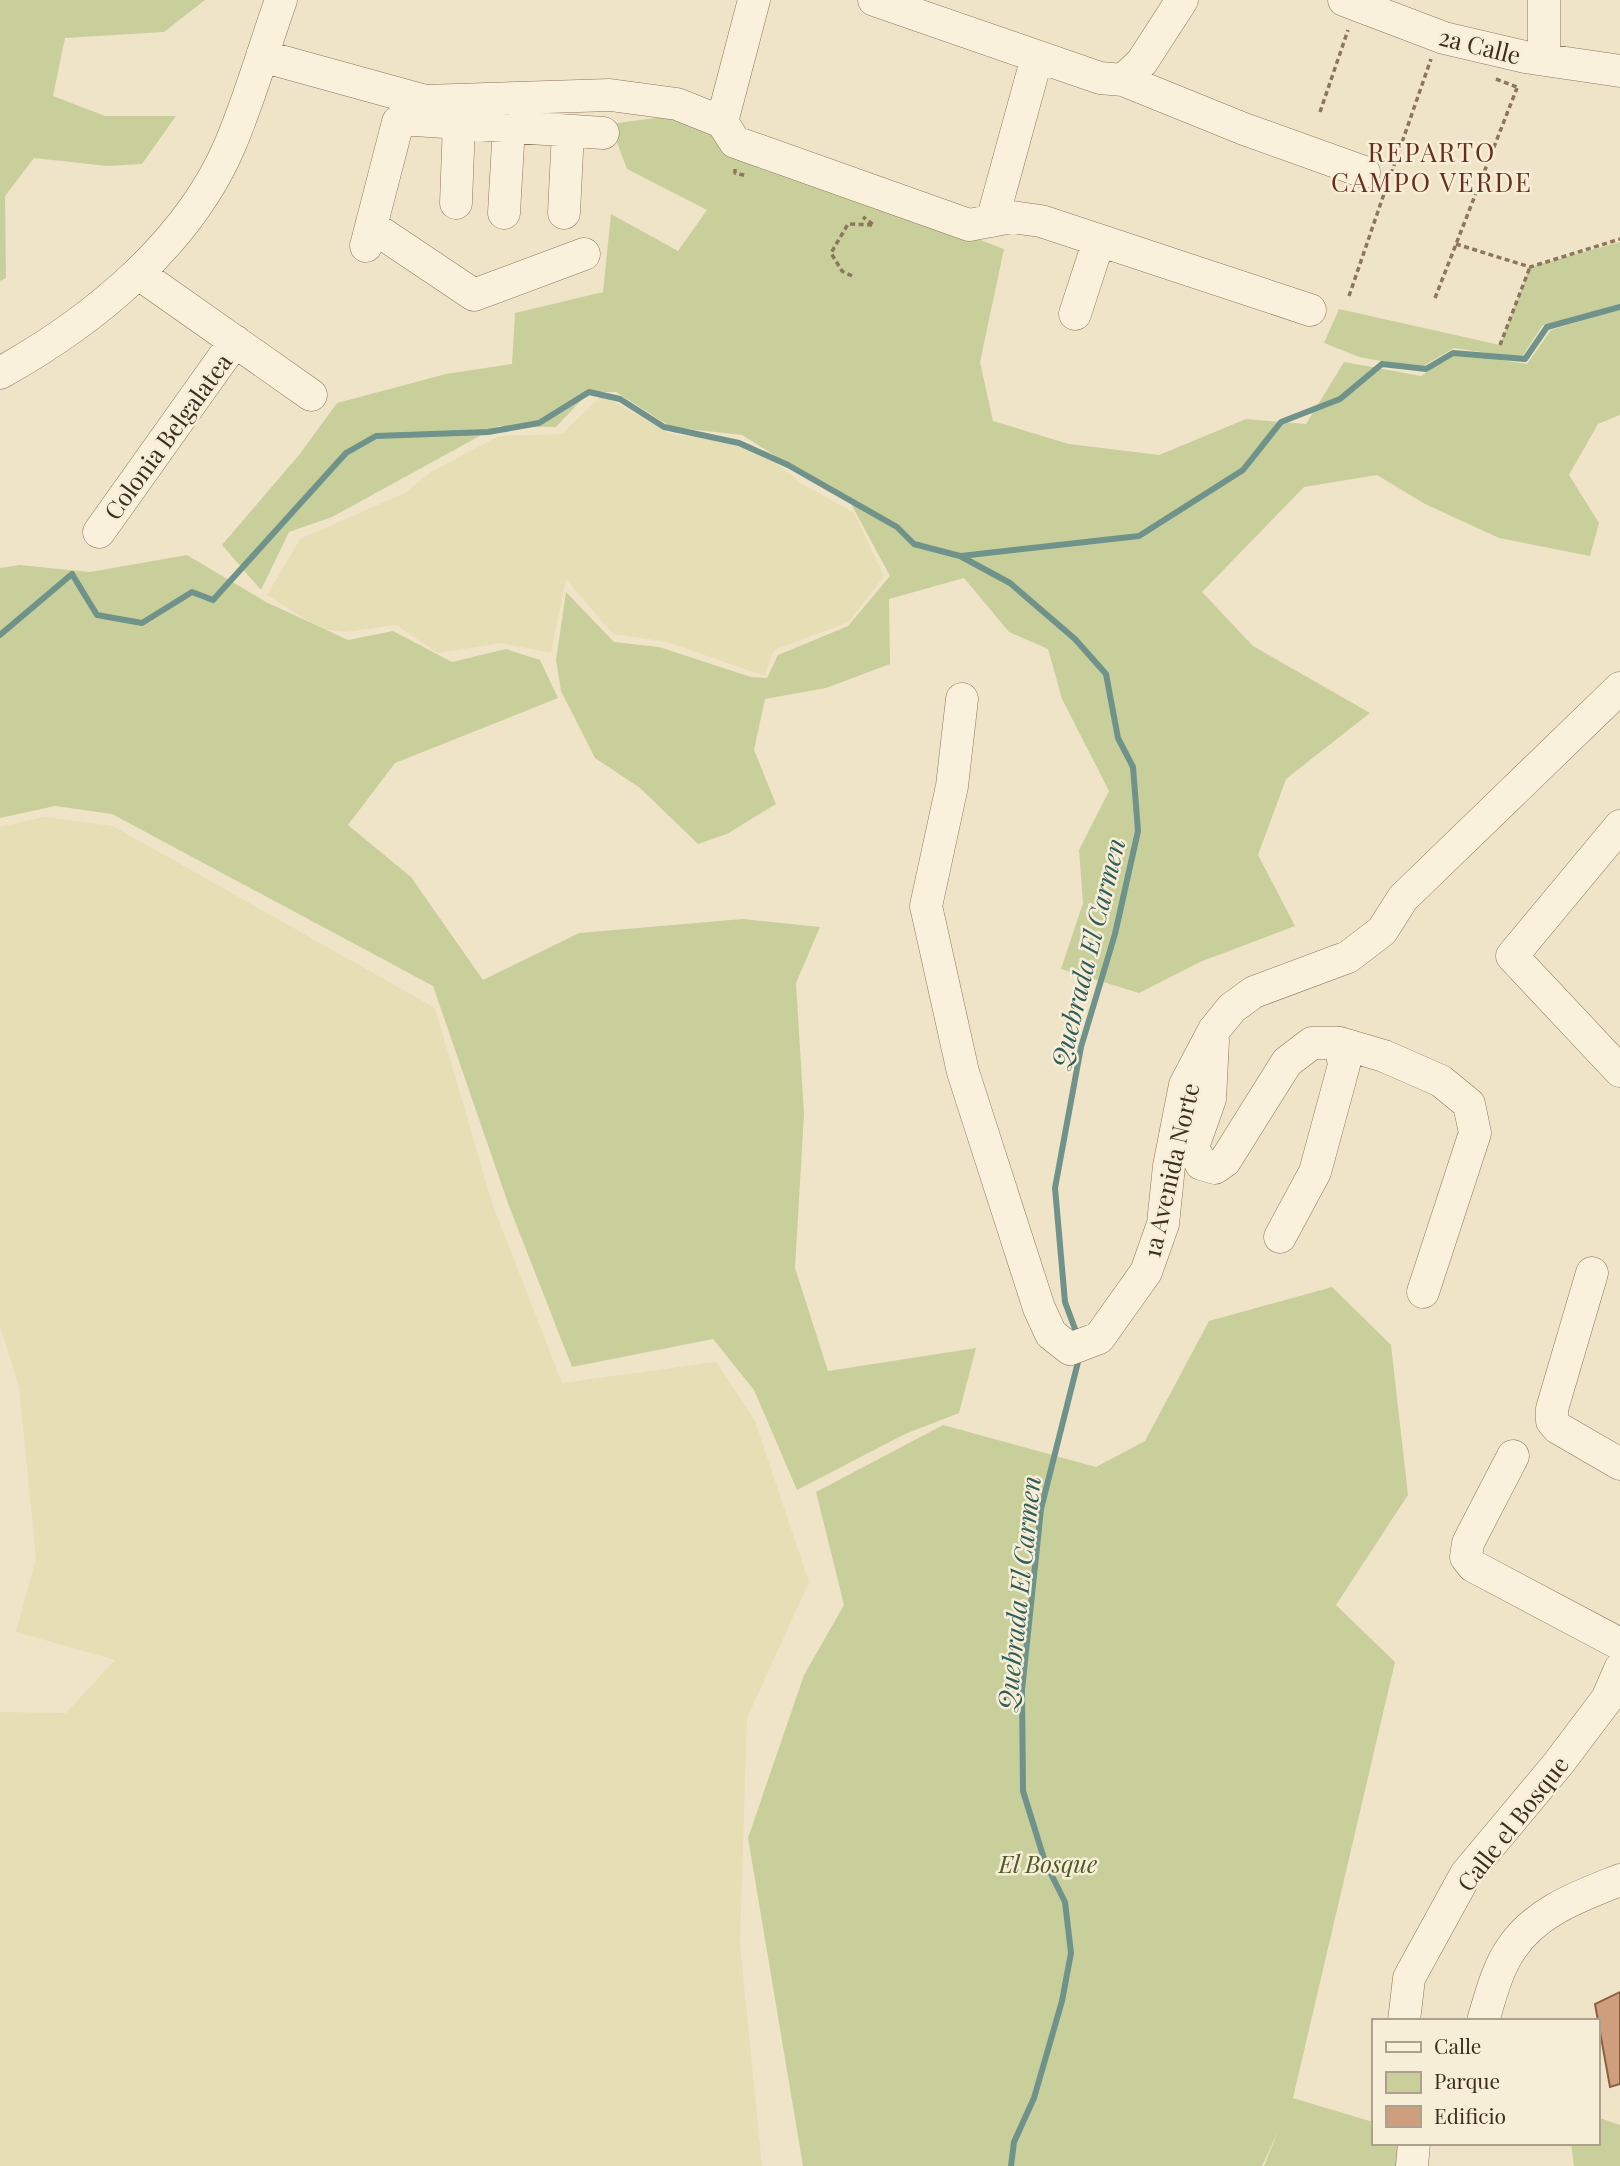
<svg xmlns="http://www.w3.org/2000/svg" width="1620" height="2166" font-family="'Playfair Display',serif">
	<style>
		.farmland { fill: #e6deb5 }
		.green { fill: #c9cf9b }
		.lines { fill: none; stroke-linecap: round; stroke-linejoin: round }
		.stream { stroke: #6f938a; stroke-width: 6 }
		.building { fill: #cf9f7d; stroke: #8d5f41; stroke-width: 2 }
		.minor-casing { stroke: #8d765c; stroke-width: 33 }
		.path { stroke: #8d765c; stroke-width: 3.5; stroke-dasharray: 5 3.5; stroke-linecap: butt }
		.minor { stroke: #faf1dc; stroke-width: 32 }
		.labels { text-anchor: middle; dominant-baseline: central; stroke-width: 5; stroke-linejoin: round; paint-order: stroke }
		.street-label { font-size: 24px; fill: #3d2e20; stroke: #f7eed8 }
		.park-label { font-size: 24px; font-style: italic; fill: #4d5a26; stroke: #f7eed8 }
		.neighbourhood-label { font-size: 26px; letter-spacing: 2px; fill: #6b2e1e; stroke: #f7eed8 }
		.water-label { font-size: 26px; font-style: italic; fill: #2f5d5a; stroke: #f7eed8 }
	</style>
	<rect width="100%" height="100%" fill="#f0e4c8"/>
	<path class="farmland" d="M602,395L670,434L753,445L801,483L854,513L884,576L849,622L774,650L765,676L667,642L613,634L566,579L551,653L501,643L438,653L396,625L346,632L321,629L267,595L300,539L405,493L431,472L499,436L562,434Z
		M44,817L113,826L435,1008L493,1206L562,1383L716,1362L755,1421L809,1582L747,1718L740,1944L762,2166H0V1712L66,1713L115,1660L16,1632L36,1558L19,1387L0,1326V827Z"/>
	<path class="green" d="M0,0H205L164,32L65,38L53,96L105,116H176L142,164L107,166L34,158L5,196L6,278L0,281Z
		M663,117L720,127L860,194L1004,249L980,362L993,421L1069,444L1159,455L1246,419L1306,424L1344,362L1421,376L1455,353L1527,364L1551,330L1620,309V415L1598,424L1569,475L1599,523L1590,556L1499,538L1425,504L1377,475L1304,487L1202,592L1253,646L1370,713L1286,779L1258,855L1295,926L1200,962L1139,993L1061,969L1083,903L1079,850L1109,791L1062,699L1048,649L1009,632L964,578L889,599L890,664L826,688L765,699L754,750L776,804L727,834L698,844L640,788L595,758L561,691L556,660L566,592L614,642L659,647L751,677L767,678L778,655L848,626L890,576L850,502L742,435L671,427L616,392H589L556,427L498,426L332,517L289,532L261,590L222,545L299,455L337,403L446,374L512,364L515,313L603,292L611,214L678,251L707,210L627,169L610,124Z
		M1620,242V304L1542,326L1521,358L1454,348L1420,368L1359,357L1324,343L1339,309L1500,345L1530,267Z
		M187,555L266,602L348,640L393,631L452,662L506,649L540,660L558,698L395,763L348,825L411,877L483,980L579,933L743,919L820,927L796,983L804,1114L795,1268L828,1371L976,1348L959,1413L905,1434L797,1490L754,1390L713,1339L572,1367L509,1206L433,986L112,814L55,806L0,818V568L20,565L90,572Z
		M1332,1287L1391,1345L1408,1495L1336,1605L1395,1662L1293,2098L1373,2122V2143H1405L1398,2166H1264L1278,2131L1262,2166H803L748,1838L804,1675L844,1605L816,1492L943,1425L1096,1467L1145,1441L1209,1321Z
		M1597,2117L1620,2125V2166H1574L1571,2143H1597Z"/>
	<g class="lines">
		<path class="stream" d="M961,556L1139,536L1243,470L1281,422L1340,399L1382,364L1426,369L1453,353L1525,359L1547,327L1620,307
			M0,635L72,574L97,615L142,623L192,592L213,600L346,453L376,436L488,432L539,423L589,392L620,399L664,427L739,443L788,465L897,527L914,544L960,556L1010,583L1075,639L1106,674L1118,738L1133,767L1138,831L1115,934L1081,1047L1055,1188L1065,1302L1078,1337
			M1011,2166L1014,2142L1034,2098L1062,2001L1071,1953L1065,1902L1045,1862L1023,1791L1022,1690L1041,1509L1080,1354"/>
	</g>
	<path class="building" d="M1620,1992V2084L1610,2087L1595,2004Z"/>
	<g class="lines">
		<defs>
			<path id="minor" d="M874,0L1100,78L1123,80L1244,129L1364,172
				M1344,0L1444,38L1525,57L1620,71
				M262,56L425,101L610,95L677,104L722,122L735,142L969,225L1012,217L1041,221L1310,310
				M1544,59V0
				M1123,80L1142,62L1182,0
				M415,120L603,133
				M722,122L754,0
				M456,203L459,123
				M504,213L509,126
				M564,213L568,131
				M992,221L1037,57
				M371,226L474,295L584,254
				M366,246L398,122
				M139,274L311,395
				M1075,314L1099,240
				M0,373C92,322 188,244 230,145C250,98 264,48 281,0
				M99,532L235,341
				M962,699L952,786L926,906L963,1072L1039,1308L1051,1334L1070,1349L1099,1338L1146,1272L1163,1224L1169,1166L1185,1085L1214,1030L1232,1008L1254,992L1348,957L1382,931L1403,898L1620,688
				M1620,826L1512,956L1620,1071
				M1213,1041L1210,1099L1193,1147L1201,1164L1215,1168L1225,1161L1287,1062L1312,1043H1340L1384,1056L1441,1081L1469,1104L1475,1133L1423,1292
				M1280,1237L1315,1172L1344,1065L1340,1043
				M1592,1273L1552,1409V1421L1558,1428L1620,1464
				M1513,1456L1468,1543L1466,1557L1473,1566L1620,1644
				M1404,2021L1409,1978L1466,1874L1558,1764L1607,1699L1620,1669
				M1483,2021C1490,1998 1497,1969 1511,1949C1536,1911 1580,1896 1620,1880
				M1412,2166L1414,2143"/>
		</defs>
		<use href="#minor" class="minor-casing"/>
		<path class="path" d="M1496,79L1517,87
			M1320,112L1348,30
			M735,169V173L747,176
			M1391,174L1431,59
			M1456,244L1530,267L1620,239
			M852,276L842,271L831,253L848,224L874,225L863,217
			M1349,296L1386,188
			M1435,298L1517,88
			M1500,345L1530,267"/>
		<use href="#minor" class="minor"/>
	</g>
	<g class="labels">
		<g class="street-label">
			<text transform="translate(1480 45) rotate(14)">2a Calle</text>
			<text transform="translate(167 436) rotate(-54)">Colonia Belgalatea</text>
			<text transform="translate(1170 1170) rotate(-77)">1a Avenida Norte</text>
			<text transform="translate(1512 1823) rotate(-52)">Calle el Bosque</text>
		</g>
		<g class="park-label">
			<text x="1048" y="1863">El Bosque</text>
		</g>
		<g class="neighbourhood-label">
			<text x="1432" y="151">REPARTO<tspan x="1432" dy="30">CAMPO VERDE</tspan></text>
		</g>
		<g class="water-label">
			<text transform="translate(1087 953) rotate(-76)">Quebrada El Carmen</text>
			<text transform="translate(1018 1593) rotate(-84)">Quebrada El Carmen</text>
		</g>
	</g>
	<rect x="1372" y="2019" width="228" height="126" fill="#f7eed8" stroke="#ada18e" stroke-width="2"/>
	<rect x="1386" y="2042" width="35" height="10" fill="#faf1dc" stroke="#ada18e" stroke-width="2"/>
	<text x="1434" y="2054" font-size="21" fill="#3d2e20">Calle</text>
	<rect x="1386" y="2072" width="35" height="21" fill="#c9cf9b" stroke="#ada18e" stroke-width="2"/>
	<text x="1434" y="2089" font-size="21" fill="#3d2e20">Parque</text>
	<rect x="1386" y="2106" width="35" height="21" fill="#cf9f7d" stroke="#ada18e" stroke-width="2"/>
	<text x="1434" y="2124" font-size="21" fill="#3d2e20">Edificio</text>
</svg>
